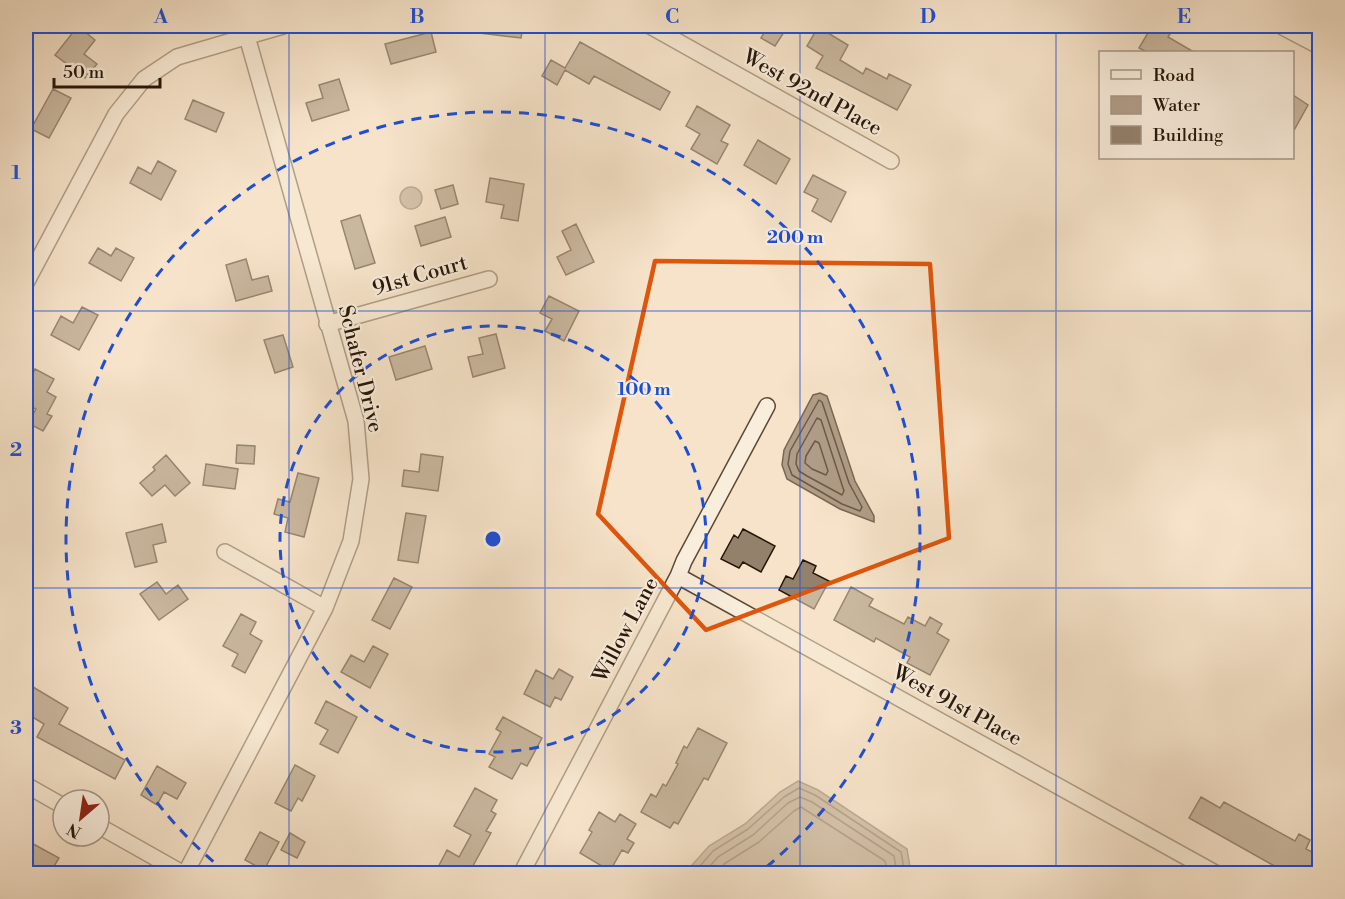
<svg xmlns="http://www.w3.org/2000/svg" width="1345" height="899" font-family="'Libre Bodoni',serif">
	<style>
		.water { fill: #b09d87; stroke: #796754; stroke-width: 1.5 }
		.lines { fill: none; stroke-linecap: round; stroke-linejoin: round }
		.shore { stroke: #6c5a48; stroke-width: 1.5 }
		.building { fill: #93816c; stroke: #271608; stroke-width: 1.5 }
		.minor-casing { stroke: #5b4938; stroke-width: 18 }
		.tertiary-casing { stroke: #5b4938; stroke-width: 21 }
		.minor { stroke: #f9eddc; stroke-width: 15 }
		.tertiary { stroke: #f9eddc; stroke-width: 18 }
		.marked { fill: none; stroke: #de560c; stroke-width: 4.5; stroke-linejoin: round }
		.grid { fill: none; stroke: #1d4ed8; stroke-width: 1.5; stroke-opacity: 0.55 }
		.ring { fill: none; stroke: #1d4ed8; stroke-width: 3; stroke-dasharray: 10 8 }
		.labels { text-anchor: middle; dominant-baseline: central; stroke-width: 4.5; stroke-linejoin: round; paint-order: stroke }
		.street-label { font-size: 21px; fill: #271608; stroke: #f9eddc }
		.centre { fill: #1d4ed8; stroke: #f9eddc; stroke-width: 3 }
		.ring-label { font-size: 18px; text-anchor: middle; font-weight: bold; fill: #1d4ed8; stroke: #f9eddc; stroke-width: 4.5; stroke-linejoin: round; paint-order: stroke }
		.neatline { fill: none; stroke: #1d4ed8; stroke-width: 2 }
		.grid-label { font-size: 20px; text-anchor: middle; font-weight: bold; fill: #1d4ed8 }
	</style>
	<rect width="100%" height="100%" fill="#f6e3c9"/>
	<filter id="stains"><feTurbulence type="fractalNoise" baseFrequency=".00333" numOctaves="4"/><feColorMatrix values="0 0 0 0 .2 0 0 0 0 .09 0 0 0 0 .02 0 0 0 .5 -.17"/></filter>
	<radialGradient id="worn" r=".72"><stop offset=".6" stop-color="#630" stop-opacity="0"/><stop offset="1" stop-color="#630" stop-opacity=".3"/></radialGradient>
	<path class="water" d="M400 198a11 11 0 1 1 22 0a11 11 0 1 1-22 0Z
		M820,393L827,396L855,481L874,516V522L840,509L787,479L782,465L784,450L813,395Z
		M798,781L818,790L907,849L911,873H685L709,846L745,824L780,792Z"/>
	<g class="lines">
		<path class="shore" d="M819,400L822,402L849,483L862,507L860,511L842,504L792,475L788,464L790,451Z
			M817,418L821,420L844,491L842,495L807,476L799,471L796,464L797,454Z
			M815,441L819,443L828,471L826,475L812,469L805,463L806,456Z
			M693,874L713,851L748,829L784,797L799,788L815,795L901,852L905,874
			M703,874L718,857L753,835L788,803L800,797L812,802L894,856L897,874
			M715,874L724,864L759,842L794,811L801,807L885,861L888,874"/>
	</g>
	<path class="building" d="M78,26L95,40L84,54L97,64L85,78L55,55Z
		M481,26H523L521,38L480,33Z
		M768,26H788L775,46L761,38Z
		M1152,26H1167L1173,29L1168,37L1194,52H1147L1139,48Z
		M818,27L848,45L840,60L863,74L866,68L887,79L889,74L911,85L897,110L816,68L823,56L807,46Z
		M431,32L436,52L391,64L385,44Z
		M580,42L670,92L660,110L594,76L589,84L565,70L557,85L542,76L551,60L565,68Z
		M339,79L349,110L312,121L306,103L323,98L319,85Z
		M53,89L71,98L49,138L31,129Z
		M1293,95L1308,105L1293,132Z
		M193,100L224,113L216,132L185,119Z
		M697,106L730,125L721,141L728,144L717,164L691,149L700,134L686,126Z
		M758,140L790,159L776,184L744,165Z
		M158,161L176,171L161,200L130,183L138,167L151,174Z
		M813,175L846,192L831,222L812,211L818,199L804,192Z
		M490,178L524,184L518,221L501,218L504,205L486,202Z
		M453,185L458,204L441,209L435,190Z
		M360,215L375,263L355,269L341,221Z
		M445,217L451,237L421,246L415,226Z
		M576,224L594,262L566,275L557,257L571,250L562,231Z
		M98,248L111,256L116,248L134,258L121,281L89,263Z
		M246,259L252,280L268,276L272,291L236,301L226,265Z
		M549,296L579,311L564,341L545,331L552,319L540,313Z
		M82,307L98,315L79,350L51,335L61,316L73,323Z
		M496,334L505,368L473,377L468,357L483,354L479,338Z
		M283,335L293,367L275,373L264,340Z
		M425,346L432,369L396,380L389,357Z
		M35,369L54,379L47,392L56,397L47,414L52,416L43,431L28,423L36,409L26,404V388Z
		M237,445L255,446L254,464L236,463Z
		M421,454L443,457L438,491L402,486L404,470L419,472Z
		M166,455L190,483L175,496L165,485L152,496L140,483L155,470L153,467Z
		M206,464L238,469L235,489L203,485Z
		M298,473L319,478L304,537L285,532L288,518L274,514L278,499L290,502Z
		M406,513L426,516L418,563L398,560Z
		M162,524L166,542L153,545L157,562L135,567L126,533Z
		M743,529L775,546L761,572L743,562L739,568L721,559L734,535L738,538Z
		M803,560L816,566L813,573L829,581L814,609L779,590L786,576L793,579Z
		M394,578L412,587L390,629L372,620Z
		M157,582L166,594L178,585L188,599L159,620L140,594Z
		M851,587L873,599L869,606L904,624L908,617L925,626L930,617L942,624L937,633L949,640L930,675L907,663L910,657L876,638L874,642L834,620Z
		M241,614L256,622L250,634L262,641L245,673L232,666L238,654L223,646Z
		M373,646L388,654L370,688L341,672L351,655L364,662Z
		M559,669L573,677L561,700L555,697L550,707L524,694L536,670L553,679Z
		M33,687L68,708L59,724L125,760L115,779L37,737L44,724L26,713V701Z
		M326,701L357,717L338,753L320,744L328,730L315,723Z
		M503,717L542,738L527,766L521,763L512,779L489,767L495,757L489,754L501,732L496,729Z
		M698,728L727,743L708,780L704,778L678,824L674,822L670,828L641,812L651,794L656,797L663,784L666,786L678,764L676,763L684,746L687,748Z
		M295,765L315,776L302,801L298,798L291,811L275,803Z
		M157,766L186,783L177,799L164,792L157,805L141,795Z
		M475,788L497,800L491,811L496,814L486,831L491,833L469,873H435L447,850L459,857L471,835L454,826Z
		M1201,797L1220,808L1224,802L1295,841L1299,834L1310,840L1306,849L1320,856V867L1316,873L1305,869L1302,873H1287L1189,818Z
		M599,812L615,822L620,814L636,824L627,839L634,843L628,853L622,850L610,871L580,853L592,832L589,830Z
		M260,832L279,842L264,870L245,860Z
		M290,833L305,842L297,858L281,850Z
		M26,840L59,858L50,873L37,867L33,873L26,870Z"/>
	<g class="lines">
		<defs>
			<path id="minor" d="M650,26L891,161
				M26,283L116,114L144,79L177,57L283,26
				M327,324L489,279
				M225,552L325,608
				M678,576L1217,874
				M26,785L63,806
				M99,826L184,874
				M185,874L325,608L351,541L361,479L356,421L244,26
				M521,874L678,576L684,561L767,406"/>
			<path id="tertiary" d="M1284,26L1320,45"/>
		</defs>
		<use href="#minor" class="minor-casing"/>
		<use href="#tertiary" class="tertiary-casing"/>
		<use href="#minor" class="minor"/>
		<use href="#tertiary" class="tertiary"/>
	</g>
	<path d="M0 0H1345V899H0ZM655,261L930,264L949,538L706,630L598,514Z" fill="#f6e3c9" fill-opacity=".55" fill-rule="evenodd"/>
	<path class="marked" d="M655,261L930,264L949,538L706,630L598,514Z"/>
	<path class="grid" d="M289,26V874M545,26V874M800,26V874M1056,26V874M26,311H1320M26,588H1320"/>
	<g class="ring">
		<circle cx="493" cy="539" r="213"/>
		<path d="M227 873A427 427 0 1 1 759 873"/>
	</g>
	<g class="labels">
		<g class="street-label">
			<text transform="translate(812 93) rotate(29)">West 92nd Place</text>
			<text transform="translate(420 276) rotate(-16)">91st Court</text>
			<text transform="translate(360 369) rotate(76)">Schafer Drive</text>
			<text transform="translate(626 630) rotate(-62)">Willow Lane</text>
			<text transform="translate(957 706) rotate(29)">West 91st Place</text>
		</g>
	</g>
	<circle cx="493" cy="539" r="9" class="centre"/>
	<g class="ring-label">
		<text x="795" y="243">200 m</text>
		<text x="644" y="395">100 m</text>
	</g>
	<rect width="1345" height="899" fill="none" stroke="#f6e3c9" stroke-width="66"/>
	<rect x="1099" y="51" width="195" height="108" fill="#f9eddc" stroke="#a59787" stroke-width="1.5"/>
	<rect x="1111" y="70" width="30" height="9" fill="#f9eddc" stroke="#a59787" stroke-width="1.5"/>
	<text x="1153" y="81" font-size="18" fill="#271608">Road</text>
	<rect x="1111" y="96" width="30" height="18" fill="#b09d87" stroke="#a59787" stroke-width="1.5"/>
	<text x="1153" y="111" font-size="18" fill="#271608">Water</text>
	<rect x="1111" y="126" width="30" height="18" fill="#93816c" stroke="#a59787" stroke-width="1.5"/>
	<text x="1153" y="141" font-size="18" fill="#271608">Building</text>
	<g transform="translate(81 818) rotate(209)"><circle r="28" fill="#f9eddc" stroke="#a59787" stroke-width="1.5"/>
	<path d="M0-4.5L10 22L0 15L-10 22Z" fill="#8f2418"/>
	<text y="-9" font-size="16" font-weight="bold" text-anchor="middle" fill="#271608">N</text>
	</g>
	<path d="M54 78v9h106v-9" fill="none" stroke="#271608" stroke-width="3"/>
	<text x="63" y="78" font-size="18" fill="#271608" stroke="#f9eddc" stroke-width="4.5" paint-order="stroke">50 m</text>
	<rect x="33" y="33" width="1279" height="833" class="neatline"/>
	<g class="grid-label">
		<text x="161" y="23">A</text>
		<text x="417" y="23">B</text>
		<text x="672" y="23">C</text>
		<text x="928" y="23">D</text>
		<text x="1184" y="23">E</text>
		<text x="16" y="179">1</text>
		<text x="16" y="456">2</text>
		<text x="16" y="734">3</text>
	</g>
	<rect width="100%" height="100%" filter="url(#stains)"/>
	<rect width="100%" height="100%" fill="url(#worn)"/>
</svg>
